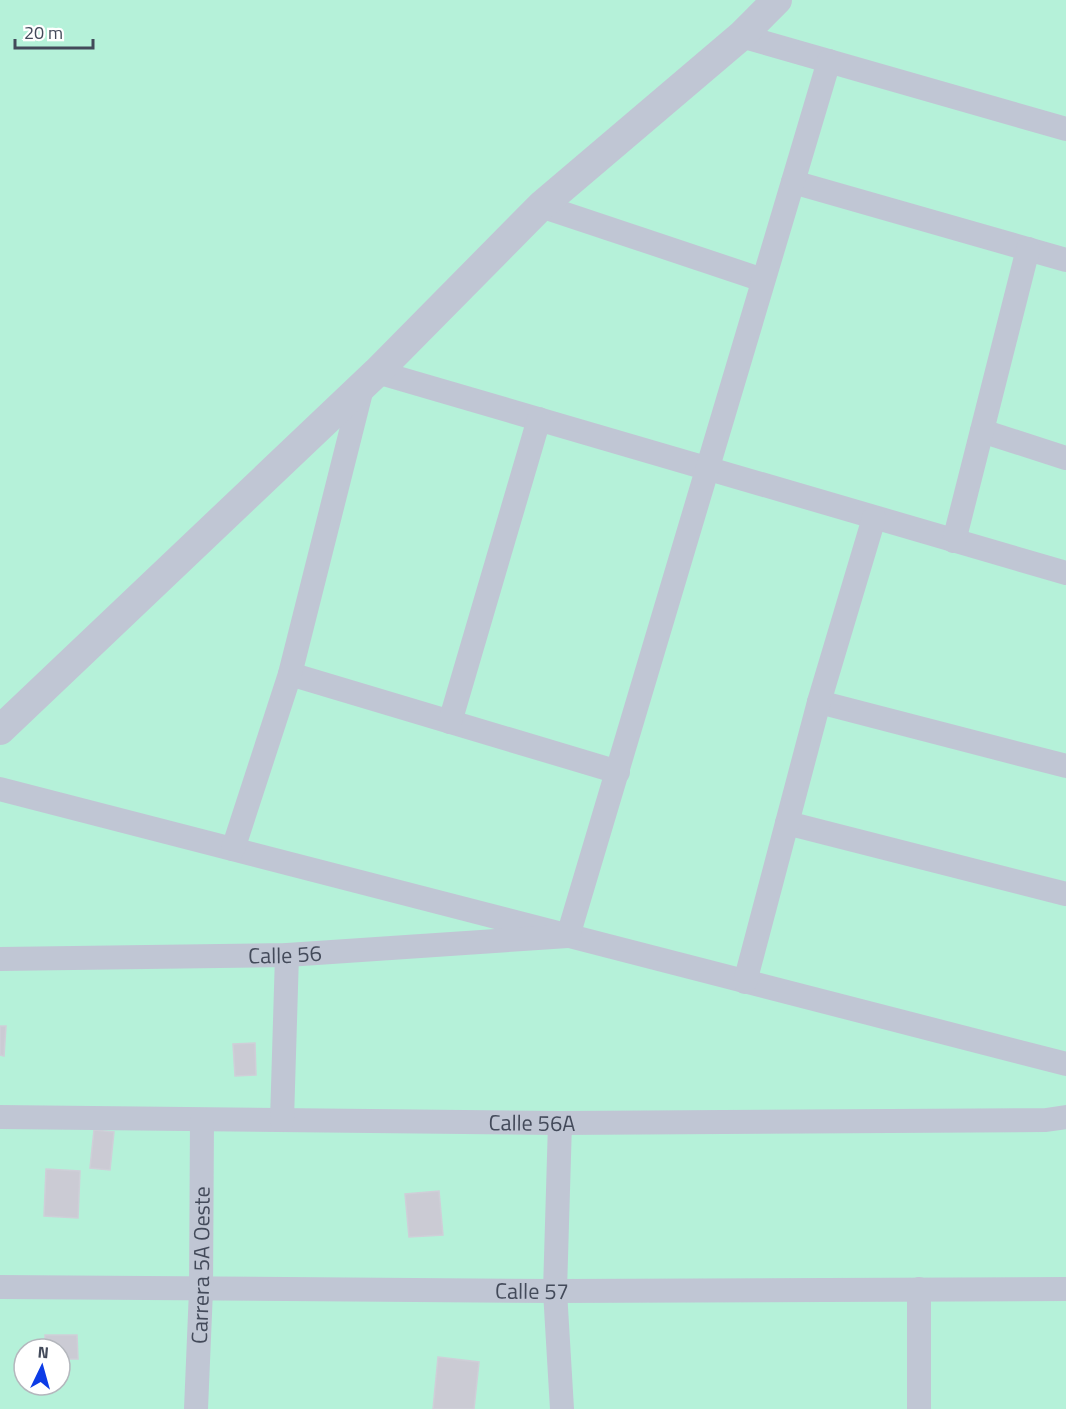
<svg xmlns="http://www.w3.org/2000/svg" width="1066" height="1409" font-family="'Titillium Web',sans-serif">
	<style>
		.green { fill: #b5f1d9; fill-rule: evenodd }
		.building { fill: #cbcbd4; stroke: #cfcfd8; stroke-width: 1.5 }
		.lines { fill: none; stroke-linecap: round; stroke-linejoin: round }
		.minor { stroke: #c0c6d4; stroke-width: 24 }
		.tertiary { stroke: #c0c6d4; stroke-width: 30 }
		.labels { text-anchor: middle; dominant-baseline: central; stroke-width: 4.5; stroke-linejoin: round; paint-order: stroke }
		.street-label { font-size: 22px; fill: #434a5a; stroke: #fff }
	</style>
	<rect width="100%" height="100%" fill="#eeeceb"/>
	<path class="green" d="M0,0H1066V1409H0ZM24,1349H60V1385H24Z"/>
	<path class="building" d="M0,1026H6L4,1056L0,1055Z
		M255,1043L256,1075L235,1076L233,1044Z
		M94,1130L114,1132L110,1170L90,1168Z
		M46,1169L80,1171L78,1218L44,1216Z
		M439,1191L443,1235L409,1237L405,1194Z
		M45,1335H77L78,1359H60V1349H45Z
		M438,1357L479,1362L474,1409H433Z"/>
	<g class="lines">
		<g class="minor">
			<path d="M741,36L1066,129"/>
			<path d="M793,182L1066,260"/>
			<path d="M541,206L763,280"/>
			<path d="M377,372L1066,573"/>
			<path d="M982,431L1066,458"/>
			<path d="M954,541L1028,249"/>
			<path d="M290,674L618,772"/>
			<path d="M819,702L1066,766"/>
			<path d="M450,722L539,419"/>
			<path d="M0,789L1066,1064"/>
			<path d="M787,823L1066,894"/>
			<path d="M233,849L290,674L363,384"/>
			<path id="s1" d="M0,959L287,955L568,936L829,61"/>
			<path d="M745,982L819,702L874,518"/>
			<path id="s2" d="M0,1117L560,1123L1046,1120L1066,1117"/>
			<path d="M282,1120L287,955"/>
			<path d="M560,1123L555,1291L562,1409"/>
			<path id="s3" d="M0,1287L555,1291L1066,1289"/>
			<path d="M919,1289V1409"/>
			<path id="s4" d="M196,1409L201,1290L202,1120"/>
		</g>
		<path class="tertiary" d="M0,730L377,372L541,206L741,36L777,0"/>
	</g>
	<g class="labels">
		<g class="street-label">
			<text stroke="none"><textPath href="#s1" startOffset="285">Calle 56</textPath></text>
			<text stroke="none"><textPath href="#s2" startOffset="532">Calle 56A</textPath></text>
			<text stroke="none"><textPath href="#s4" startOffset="144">Carrera 5A Oeste</textPath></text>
			<text stroke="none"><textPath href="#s3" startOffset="532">Calle 57</textPath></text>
		</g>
	</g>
	<g transform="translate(42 1367) rotate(5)"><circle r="28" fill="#ffffff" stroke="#b4b7bd" stroke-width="1.5"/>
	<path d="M0-4.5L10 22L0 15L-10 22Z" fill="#0d3ce6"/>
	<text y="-9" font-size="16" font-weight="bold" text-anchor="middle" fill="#434a5a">N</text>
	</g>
	<path d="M15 39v9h78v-9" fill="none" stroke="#434a5a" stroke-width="3"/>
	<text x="24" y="39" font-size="18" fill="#434a5a" stroke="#ffffff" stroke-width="4.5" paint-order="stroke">20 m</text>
</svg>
